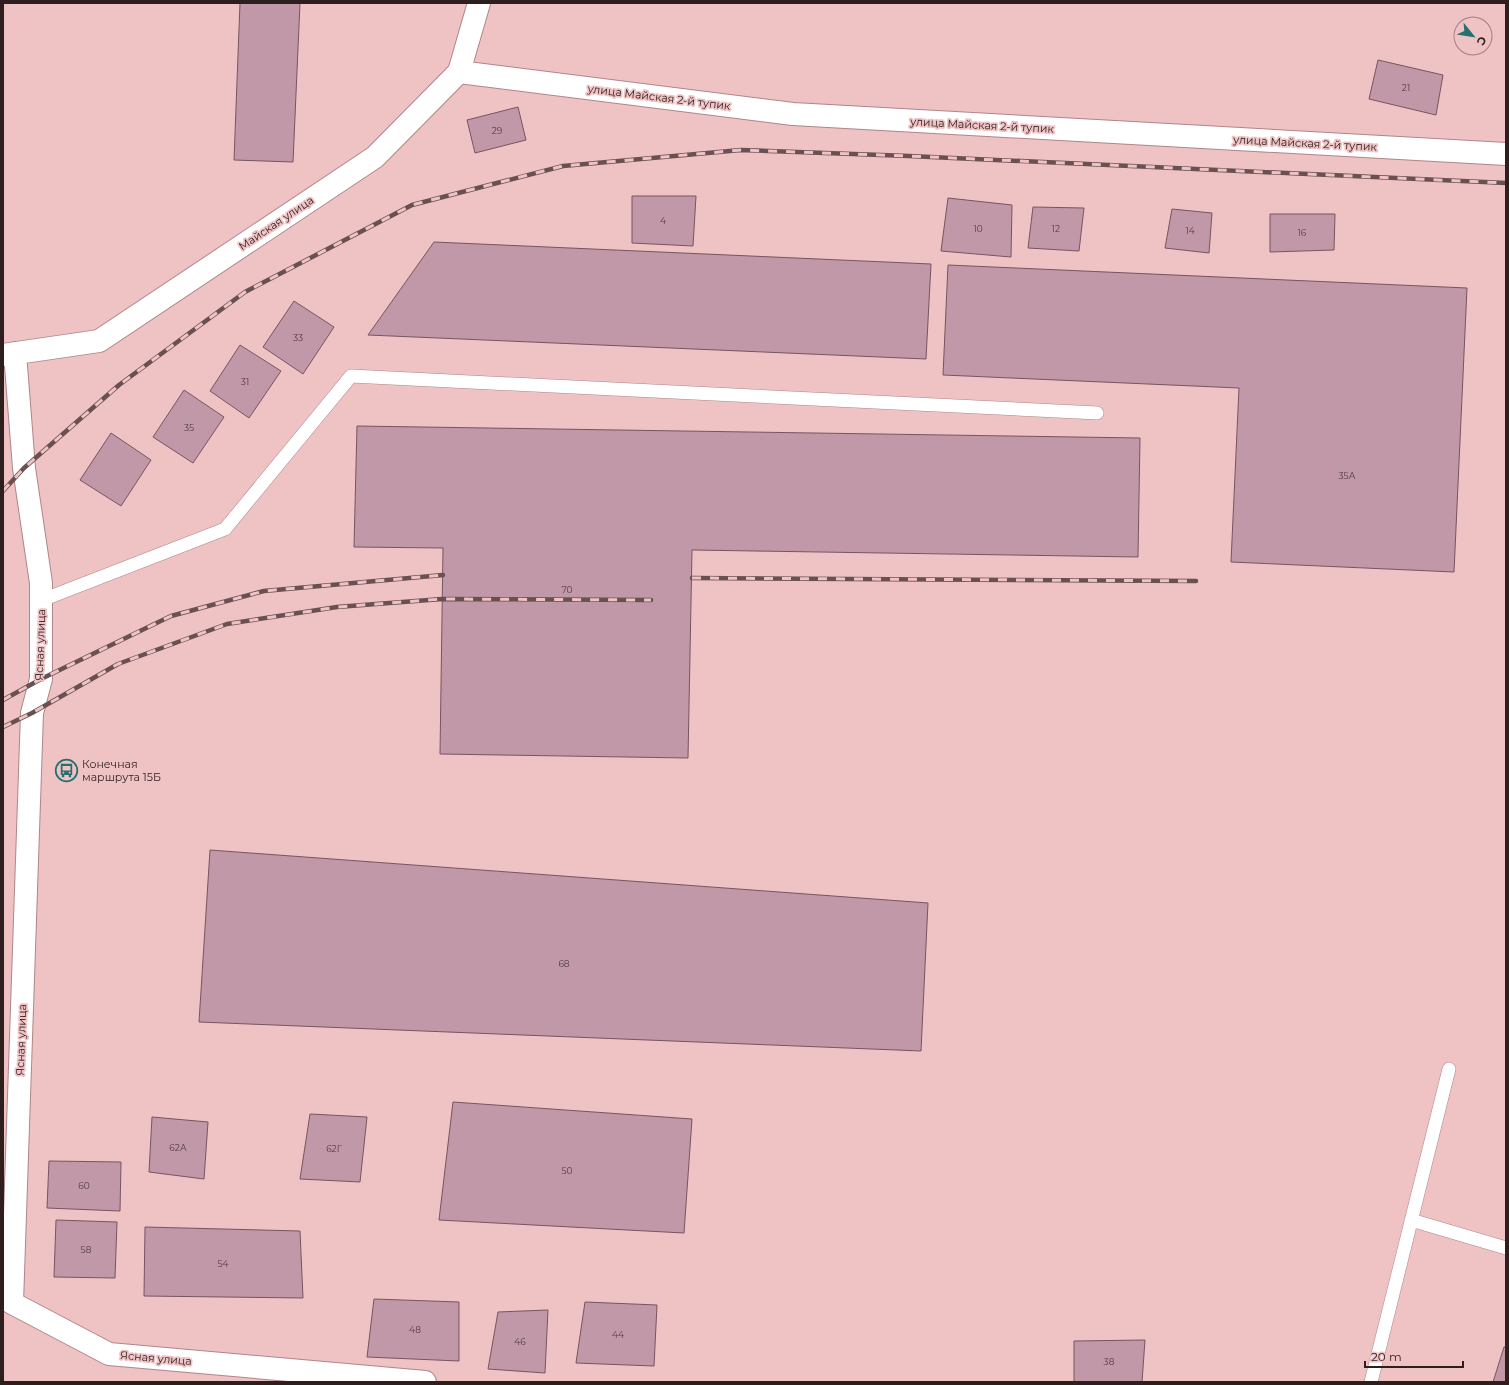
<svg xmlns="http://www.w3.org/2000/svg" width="1509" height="1385" font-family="Montserrat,sans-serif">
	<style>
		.building { fill: #c198a7; stroke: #785461 }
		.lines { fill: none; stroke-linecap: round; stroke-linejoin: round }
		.lane-casing { stroke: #b08688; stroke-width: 14 }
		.street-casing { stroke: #b08688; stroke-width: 24 }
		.lane { stroke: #fff; stroke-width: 13 }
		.street { stroke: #fff; stroke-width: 22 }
		.rail-casing { stroke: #695051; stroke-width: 4.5 }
		.rail { stroke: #efc2c4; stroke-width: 3; stroke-dasharray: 9; stroke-linecap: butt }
		.labels { text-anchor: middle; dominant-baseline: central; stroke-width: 3.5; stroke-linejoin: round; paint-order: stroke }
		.number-label { font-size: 9px; fill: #533c40 }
		.street-label { font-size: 11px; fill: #2e1e1e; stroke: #efc2c4 }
		.poi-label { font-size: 11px; fill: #2e1e1e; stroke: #efc2c4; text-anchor: start }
	</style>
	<rect width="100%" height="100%" fill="#efc2c4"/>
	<path class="building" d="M240,3H300L293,162L234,160Z
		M1378,60L1443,75L1436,115L1369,99Z
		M518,107L526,140L475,153L467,120Z
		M632,196H696L693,246L632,243Z
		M948,198L1012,205L1011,257L941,251Z
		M1033,207L1084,208L1079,251L1028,248Z
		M1172,209L1212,213L1209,253L1165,248Z
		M1270,214H1335L1334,250L1270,252Z
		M434,242L931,264L926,359L368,335Z
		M948,265L1467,288L1454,572L1231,562L1239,388L943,375Z
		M294,301L334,327L303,374L263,347Z
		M240,345L281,371L249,418L210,391Z
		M184,390L224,417L193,463L153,437Z
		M357,426L1140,438L1138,557L692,550L688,758L440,754L443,548L354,547Z
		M111,433L151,460L121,506L80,480Z
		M210,850L928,903L921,1051L199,1022Z
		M453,1102L692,1119L684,1233L439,1220Z
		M310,1114L367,1117L360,1182L300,1179Z
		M152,1117L208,1122L204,1179L149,1172Z
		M49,1161L121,1162L120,1211L47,1208Z
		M56,1220L117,1222L115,1278L54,1277Z
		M145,1227L300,1231L303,1298L144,1296Z
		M374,1299L459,1302V1361L367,1357Z
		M585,1302L657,1305L654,1366L576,1363Z
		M548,1310L545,1373L488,1369L498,1312Z
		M1145,1340L1142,1382H1074V1341Z
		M1504,1347H1506V1382H1493Z"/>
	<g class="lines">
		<defs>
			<path id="lane" d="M42,600L225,529L351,376L1097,413
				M1411,1220L1506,1248
				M1371,1382L1449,1069"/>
			<path id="street" d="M459,72L793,114L1506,154
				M15,353L24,468L41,583V679L32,713L12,1303L109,1354L425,1382
				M3,355L99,341L375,157L459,72L479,3"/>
		</defs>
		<use href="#lane" class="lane-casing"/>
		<use href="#street" class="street-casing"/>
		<use href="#lane" class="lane"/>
		<use href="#street" class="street"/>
		<defs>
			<path id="rail" d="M3,491L24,468L119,385L245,292L412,205L563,166L741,150L909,156L1506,183
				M692,578L1196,581
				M3,700L41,679L171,616L264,591L443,575
				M3,727L32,713L118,664L227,624L337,607L442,599L651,600"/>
		</defs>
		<use href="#rail" class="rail-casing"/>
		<use href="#rail" class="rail"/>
	</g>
	<defs>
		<symbol id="bus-ring" viewBox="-11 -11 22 22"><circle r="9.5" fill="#efc2c4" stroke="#246f6f" stroke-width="1.5"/><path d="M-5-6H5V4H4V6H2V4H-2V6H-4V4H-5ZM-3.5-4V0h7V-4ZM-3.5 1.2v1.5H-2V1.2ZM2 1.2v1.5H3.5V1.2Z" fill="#246f6f"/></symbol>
	</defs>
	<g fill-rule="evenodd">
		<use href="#bus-ring" x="54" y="758" width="25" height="25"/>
	</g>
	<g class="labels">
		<g class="number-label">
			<text x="1406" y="87">21</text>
			<text x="497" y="130">29</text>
			<text x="663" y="220">4</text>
			<text x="978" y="228">10</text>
			<text x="1056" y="228">12</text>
			<text x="1190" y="230">14</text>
			<text x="1302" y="232">16</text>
			<text x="298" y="337">33</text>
			<text x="245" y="381">31</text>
			<text x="189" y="427">35</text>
			<text x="1347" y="475">35А</text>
			<text x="567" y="589">70</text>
			<text x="564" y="963">68</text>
			<text x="178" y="1147">62А</text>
			<text x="334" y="1148">62Г</text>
			<text x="567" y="1170">50</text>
			<text x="84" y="1185">60</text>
			<text x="86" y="1249">58</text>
			<text x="223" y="1263">54</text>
			<text x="415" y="1329">48</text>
			<text x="618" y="1334">44</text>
			<text x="520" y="1341">46</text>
			<text x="1109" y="1361">38</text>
		</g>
		<g class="street-label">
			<text transform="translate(659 97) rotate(7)">улица Майская 2-й тупик</text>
			<text transform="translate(982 125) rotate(3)">улица Майская 2-й тупик</text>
			<text transform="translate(1305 143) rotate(3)">улица Майская 2-й тупик</text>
			<text transform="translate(276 223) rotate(-34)">Майская улица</text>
			<text transform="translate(40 645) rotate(-88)">Ясная улица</text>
			<text transform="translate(21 1040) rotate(-88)">Ясная улица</text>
			<text transform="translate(156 1358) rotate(5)">Ясная улица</text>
		</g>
		<g class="poi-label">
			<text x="82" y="764">Конечная<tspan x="82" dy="13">маршрута 15Б</tspan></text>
		</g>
	</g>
	<rect width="1509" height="1385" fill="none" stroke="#2e1e1e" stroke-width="8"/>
	<g transform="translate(1473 36) rotate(120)"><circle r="19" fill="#efc2c4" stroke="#a28082"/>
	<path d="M0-3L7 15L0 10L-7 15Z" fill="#246f6f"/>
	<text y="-6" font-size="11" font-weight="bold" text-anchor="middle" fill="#2e1e1e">С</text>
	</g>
	<path d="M1365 1361v6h98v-6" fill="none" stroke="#2e1e1e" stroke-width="2"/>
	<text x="1371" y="1361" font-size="12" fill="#2e1e1e" stroke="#efc2c4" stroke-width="3" paint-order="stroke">20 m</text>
</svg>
